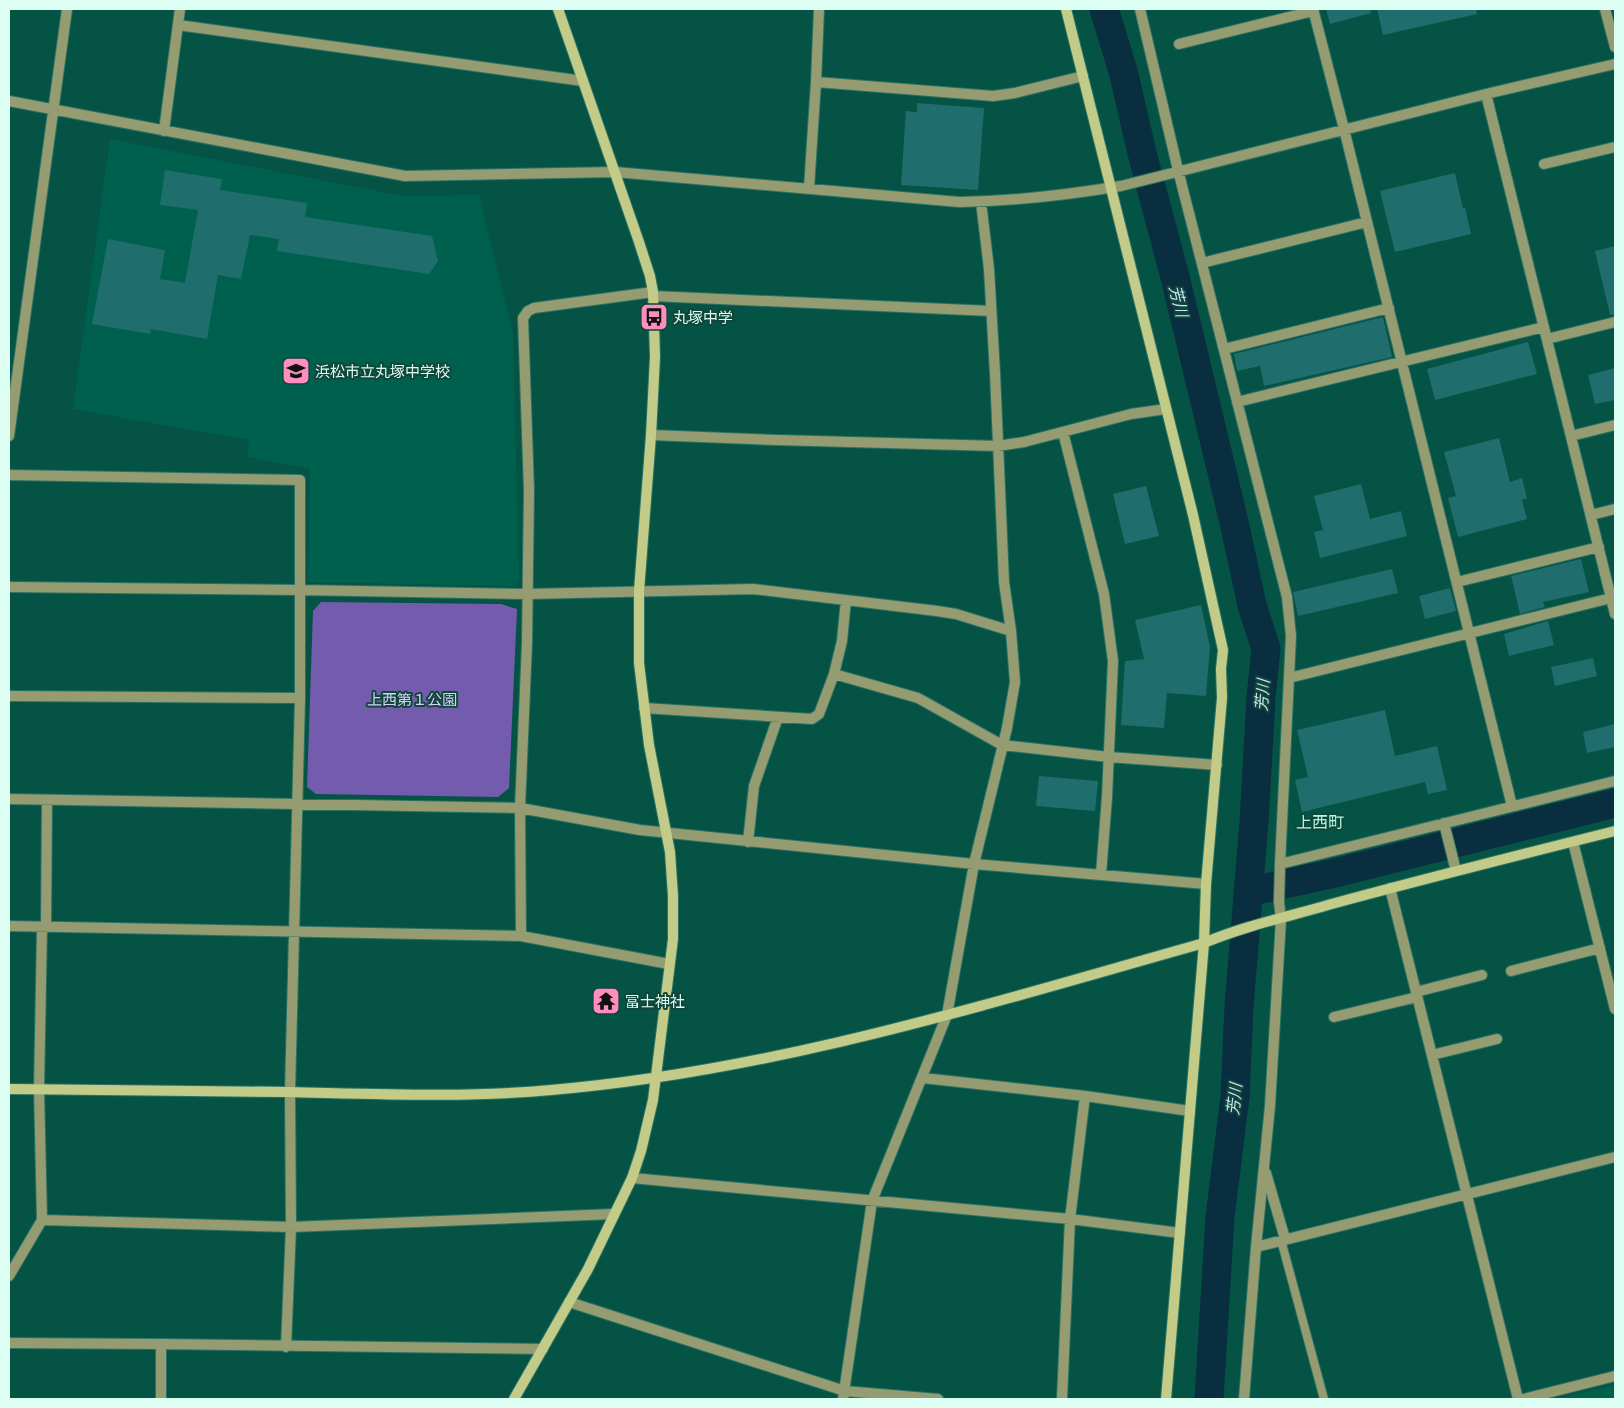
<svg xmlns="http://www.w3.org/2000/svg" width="1624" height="1408" font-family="'Archivo Narrow','Noto Sans JP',sans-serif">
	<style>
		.built { fill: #00604e }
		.green { fill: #735cae }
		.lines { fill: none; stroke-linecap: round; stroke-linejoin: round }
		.river { stroke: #082e40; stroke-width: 29 }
		.building { fill: #1f6d6d }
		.lane-casing { stroke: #2c7264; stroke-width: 10 }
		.street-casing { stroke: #2c7264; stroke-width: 12 }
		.secondary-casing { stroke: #2c7264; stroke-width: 12 }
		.lane { stroke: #969c71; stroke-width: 8 }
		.street { stroke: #969c71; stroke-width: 10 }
		.secondary { stroke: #c2cb87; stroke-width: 10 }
		.labels { text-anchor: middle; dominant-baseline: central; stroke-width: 4; stroke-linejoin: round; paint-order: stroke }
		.poi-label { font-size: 15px; fill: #ddfef3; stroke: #11463a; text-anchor: start }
		.park-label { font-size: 15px; fill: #d8cffd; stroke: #11463a }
		.water-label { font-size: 16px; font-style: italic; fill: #cbe3f2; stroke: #11463a }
		.neighbourhood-label { font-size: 16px; fill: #b1f5e1; stroke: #11463a }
	</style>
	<rect width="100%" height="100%" fill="#055344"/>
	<path class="built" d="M110,139L403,196L479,195L513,333L519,581L512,586L308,582L310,469L248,457L249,440L73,409Z
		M1615,1385V1399H1556Z"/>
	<path class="green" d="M321,602L501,604L517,609L509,788L498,797L316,794L307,787L313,611Z"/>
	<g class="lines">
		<path class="river" d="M1104,9L1123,71L1143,157L1175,277L1234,522L1252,605L1266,649L1261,698L1254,822L1239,1006L1235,1097L1220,1217L1209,1399
			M1248,892L1335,873L1615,803"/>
	</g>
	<path class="building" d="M1326,9H1370L1371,13L1330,24Z
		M1377,9H1476L1477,14L1383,35Z
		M917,103L984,108L978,190L901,185L906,111L917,112Z
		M165,170L222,179L220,190L307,203L305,217L432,236L438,261L429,274L277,251L279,239L250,235L241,279L218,275L207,339L151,329L150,334L92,324L108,239L165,250L160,279L185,283L198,210L160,205Z
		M1455,173L1463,208H1465L1471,234L1395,252L1380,191Z
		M1615,246V314L1610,315L1595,251Z
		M1383,317L1392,357L1264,386L1260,366L1237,371L1234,354Z
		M1528,342L1537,374L1435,400L1427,369Z
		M1615,368V400L1595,404L1588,375Z
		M1499,438L1510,482L1522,478L1527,498L1522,500L1527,519L1458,537L1448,498L1456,496L1444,452Z
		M1361,484L1370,519L1401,511L1407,536L1320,558L1314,532L1323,530L1314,496Z
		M1146,486L1159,536L1125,544L1113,494Z
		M1581,559L1589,592L1543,602L1545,607L1520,614L1511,576Z
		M1392,569L1398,593L1298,616L1293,592Z
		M1450,588L1456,611L1425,619L1419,596Z
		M1201,605L1210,647L1206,696L1167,693L1164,728L1121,725L1125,661L1144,659L1135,620Z
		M1548,621L1554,645L1509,656L1504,634Z
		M1593,658L1597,676L1555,686L1551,667Z
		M1385,710L1395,756L1437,746L1447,790L1428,794L1425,782L1302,812L1295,780L1308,777L1297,730Z
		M1615,724V747L1587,753L1583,732Z
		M1039,776L1098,781L1095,811L1036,806Z"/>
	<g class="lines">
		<defs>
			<path id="lane" d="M1281,1240L1324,1399"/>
			<path id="street" d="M1140,9L1178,170L1287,597L1291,636L1280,864L1279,902L1281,919L1270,1106L1256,1247L1244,1399
				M1313,9L1344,129L1512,806
				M1605,9L1615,47
				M178,25L583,81
				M1179,44L1313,11
				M816,82L993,96L1015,93L1083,76
				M1486,94L1615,614
				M9,101L405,176L615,172L959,202C1013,201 1067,195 1121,186L1486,94L1615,64
				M164,131L180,9
				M1544,164L1615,147
				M809,188L816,82L819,9
				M1202,263L1367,222
				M653,296L991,311
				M1547,339L1615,322
				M1224,349L1389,308
				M1237,402L1544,327
				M1063,432L1104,594L1113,661L1107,797L1101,874
				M651,435L777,440L998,446L1024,442L1131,414L1166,409
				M9,436L67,9
				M1571,436L1615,425
				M9,475L300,480V698L290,1092L291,1227L286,1347
				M1591,515L1615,509
				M1457,582L1599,547
				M9,587L300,590L528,594L753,589L937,611L956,614L1011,631
				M846,600L842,641L834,674L918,698L1002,745L1109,757L1217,765
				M1289,678L1611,598
				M9,696L300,698
				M644,708L812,719L819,714L834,674
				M9,799L520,808L640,830L974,864L1206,884
				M1444,823L1456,871
				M748,842L754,786L778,717
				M1573,842L1615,1009
				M1280,864L1615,781
				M1390,888L1518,1399
				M9,926L521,936L669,964
				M42,928L39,1089L42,1220
				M46,928L47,800
				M521,936L520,808L527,643L529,490L523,318L528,311L534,308L653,292
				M1511,971L1600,948
				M1416,992L1482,975
				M1334,1017L1417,997
				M1432,1055L1497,1039
				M923,1078L1085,1096
				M1266,1173L1285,1239
				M632,1178L1070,1219L1180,1233
				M1256,1247L1615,1157
				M9,1276L42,1220L291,1227L614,1214
				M569,1302L845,1391L938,1399
				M9,1343L161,1344V1399
				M161,1344L543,1349
				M843,1399L872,1201L947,1015L974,864L1007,728L1015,682L1011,631L1004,582L995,373L989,269L981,202
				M1062,1399L1070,1219L1085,1096L1190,1111
				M1524,1399L1615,1376"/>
			<path id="secondary" d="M1066,9L1193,515L1223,650L1221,669L1222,698L1206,884L1204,943L1166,1399
				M9,1089C102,1090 196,1091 289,1092C377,1094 464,1098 551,1090C775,1071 990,1003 1204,943C1244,926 1287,917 1328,905C1423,879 1519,855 1615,831
				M514,1399L588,1269L632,1178L641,1151L653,1100L673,939V896L670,852L649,745L639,663V591L651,435L655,357L653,292L650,276L639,242L558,9"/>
		</defs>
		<use href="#lane" class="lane-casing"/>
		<use href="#street" class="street-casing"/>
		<use href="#secondary" class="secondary-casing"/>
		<use href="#lane" class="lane"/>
		<use href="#street" class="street"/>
		<use href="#secondary" class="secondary"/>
	</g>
	<defs>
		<symbol id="bus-square" viewBox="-11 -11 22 22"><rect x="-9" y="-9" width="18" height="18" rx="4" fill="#fe8ebd" stroke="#11463a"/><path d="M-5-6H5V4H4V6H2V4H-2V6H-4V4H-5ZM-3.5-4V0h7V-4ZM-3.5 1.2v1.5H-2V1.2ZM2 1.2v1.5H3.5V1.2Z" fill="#111"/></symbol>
		<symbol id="school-square" viewBox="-11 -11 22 22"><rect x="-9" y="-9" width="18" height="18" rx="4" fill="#fe8ebd" stroke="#11463a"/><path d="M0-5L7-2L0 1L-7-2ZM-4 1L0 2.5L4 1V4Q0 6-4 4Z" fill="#111"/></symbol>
		<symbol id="temple-square" viewBox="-11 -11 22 22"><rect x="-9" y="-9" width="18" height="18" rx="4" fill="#fe8ebd" stroke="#11463a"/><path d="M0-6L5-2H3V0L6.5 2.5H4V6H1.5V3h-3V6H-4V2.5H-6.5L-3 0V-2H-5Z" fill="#111"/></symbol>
	</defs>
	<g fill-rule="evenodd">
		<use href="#bus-square" x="638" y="301" width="32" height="32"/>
		<use href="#school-square" x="280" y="355" width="32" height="32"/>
		<use href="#temple-square" x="590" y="985" width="32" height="32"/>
	</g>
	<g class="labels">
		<g class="poi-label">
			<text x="673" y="317">丸塚中学</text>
			<text x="315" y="371">浜松市立丸塚中学校</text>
			<text x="625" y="1001">冨士神社</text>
		</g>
		<g class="park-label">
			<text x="412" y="699">上西第１公園</text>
		</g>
		<g class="water-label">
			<text transform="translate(1179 301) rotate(76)">芳川</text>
			<text transform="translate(1262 695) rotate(-86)">芳川</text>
			<text transform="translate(1234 1099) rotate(-84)">芳川</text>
		</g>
		<g class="neighbourhood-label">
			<text x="1320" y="822">上西町</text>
		</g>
	</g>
	<rect width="1624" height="1408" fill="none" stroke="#ddfef3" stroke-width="20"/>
</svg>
